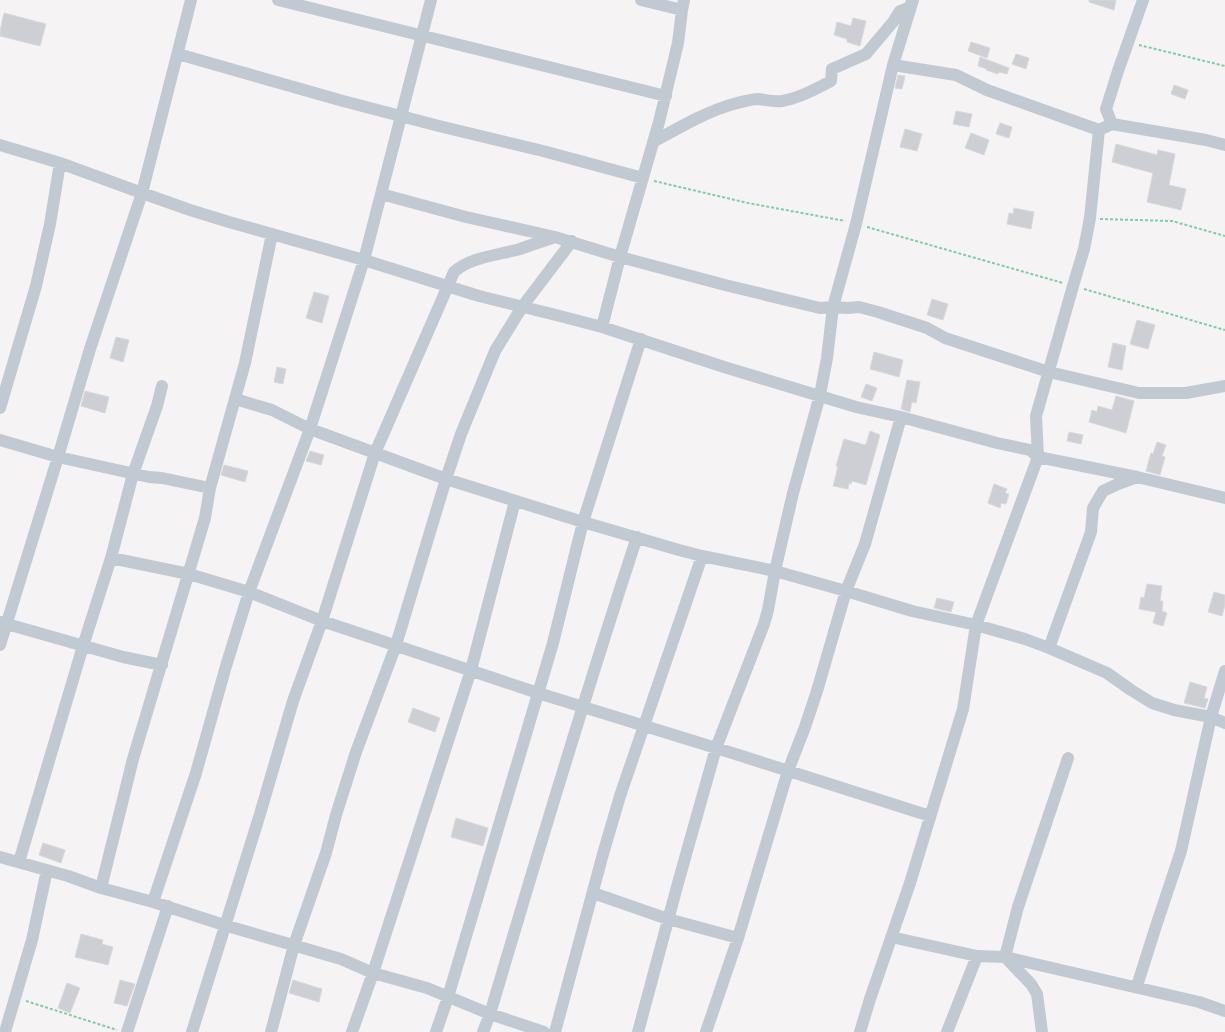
<svg xmlns="http://www.w3.org/2000/svg" width="1225" height="1032" font-family="Karla,sans-serif">
	<style>
		.building { fill: #cdcfd5; stroke: #d7d9de }
		.lines { fill: none; stroke-linecap: round; stroke-linejoin: round }
		.path { stroke: #7ad0a6; stroke-width: 2; stroke-dasharray: 3 2; stroke-linecap: butt }
		.minor { stroke: #c1cad2; stroke-width: 12 }
	</style>
	<rect width="100%" height="100%" fill="#f5f3f3"/>
	<path class="building" d="M1089,0H1116L1114,10L1089,2Z
		M4,13L46,24L40,46L0,36V31Z
		M853,18L866,21L860,46L847,42V39L834,35L837,22L851,26Z
		M971,42L990,48L987,58L968,51Z
		M1016,54L1029,58L1026,69L1012,64Z
		M980,57L1009,68L1007,74L999,72L998,74L986,70L987,69L978,66Z
		M898,75L905,76L902,89L895,88Z
		M1174,85L1188,90L1185,99L1171,94Z
		M956,111L972,114L969,127L953,124Z
		M1000,123L1012,127L1009,138L996,134Z
		M905,129L922,134L917,151L900,147Z
		M971,133L989,140L984,155L965,148Z
		M1116,144L1157,155L1158,150L1175,154L1169,185L1186,189L1181,210L1147,202L1153,173L1112,162Z
		M1014,208L1034,212L1031,229L1007,224L1009,213L1013,214Z
		M314,292L329,296L322,323L306,318Z
		M932,299L948,304L943,320L927,315Z
		M1137,320L1155,325L1148,349L1130,344Z
		M116,337L129,340L123,362L110,358Z
		M1113,343L1126,346L1122,370L1108,367Z
		M874,352L903,360L899,377L870,369Z
		M277,367L286,369L283,384L274,382Z
		M907,380L920,382L916,403L912,402L910,412L901,409Z
		M866,384L877,388L872,401L861,397Z
		M85,391L109,397L105,413L81,406Z
		M1116,396L1134,401L1126,433L1089,422L1092,410L1097,412L1098,406L1112,410Z
		M870,431L880,435L866,485L852,481L851,484L849,483L848,489L833,486L838,467L836,466L844,439L865,445L866,444Z
		M1069,432L1083,435L1081,444L1067,441Z
		M1157,442L1166,445L1162,456L1165,457L1160,475L1146,471L1151,453L1153,454Z
		M310,451L324,455L321,465L306,461Z
		M224,465L248,471L245,482L221,475Z
		M994,484L1007,489L1005,493L1009,494L1006,504L1001,503L1000,508L988,503Z
		M1147,584L1162,586L1160,601H1163L1162,611L1167,613L1163,626L1153,623L1156,612L1139,609L1141,597L1144,598Z
		M1214,592L1225,595V605L1222,616L1208,612Z
		M937,598L954,602L951,612L934,608Z
		M1190,682L1207,687L1204,698L1208,699L1205,708L1184,703Z
		M413,708L440,718L435,732L408,722Z
		M456,818L488,828L483,846L451,837Z
		M43,843L65,850L61,863L39,855Z
		M81,934L103,940L102,944L113,947L108,965L75,957Z
		M120,980L135,984L127,1006L114,1003Z
		M293,980L322,989L319,1002L289,993Z
		M67,983L80,988L70,1013L58,1008Z"/>
	<g class="lines">
		<path class="path" d="M1139,45L1225,66
			M654,181L748,203L845,221
			M1100,219L1172,221L1225,236
			M867,227L1063,283
			M1084,289L1225,330
			M26,1001L117,1030"/>
		<path class="minor" d="M278,0L666,96
			M641,0L682,10
			M178,54L343,101L439,126L543,151L643,178
			M893,65L956,75L987,90L1099,130
			M1112,124L1206,140L1225,145
			M653,142C680,127 707,111 737,103C743,102 751,99 758,99C766,100 774,102 782,101C799,98 816,89 831,81L832,69L866,54L893,22L900,11L910,7L912,1
			M0,145L60,163L142,193L190,210L229,222L364,260L479,296L556,315L602,327L724,367L856,407L901,417L997,443L1030,450L1038,457L1137,477L1225,498
			M381,194L466,217L555,237L620,257L725,285L820,308L833,307L848,308L859,307L878,312L927,328L945,338L1049,372L1139,393H1186L1225,386
			M602,327L620,257L659,122L678,43L682,10L684,0
			M235,399L272,410L310,429L446,479L583,522L679,550L702,556L775,571L846,591L912,611L976,625L1025,639L1049,648L1107,673L1131,690L1152,703L1174,710L1211,717L1225,723
			M0,408L36,286L50,224L60,163
			M0,440L58,457L149,477L162,478L210,488
			M111,558L189,574L249,592L322,621L538,693L729,752L930,816
			M0,622L123,657L162,665
			M0,645L58,457L90,349L142,193L191,0
			M1049,648L1091,532L1093,508L1103,491L1118,484L1137,477
			M0,857L68,876L101,888L153,902L224,925L341,959L373,973L427,988L490,1014L544,1032
			M19,862L83,646L111,558L133,474L157,406L162,386
			M101,888L133,759L205,518L210,488L245,363L272,234
			M593,893L668,919L738,938
			M153,902L196,773L226,666L249,592L310,429L364,260L431,0
			M891,937L977,956L1005,957L1199,1002L1225,1011
			M1137,986L1156,926L1181,851L1211,717L1225,671
			M5,1032L32,940L47,870
			M127,1032L168,906
			M192,1032L260,814L293,701L322,621L375,453L454,272C470,257 499,255 520,249C531,245 543,241 555,237
			M271,1032L294,945L326,853L336,815L356,752L396,645L446,479L461,434L495,351L522,307L572,241
			M352,1032L373,973L471,670L515,501
			M436,1032L448,997L553,643L583,522L641,339
			M483,1032L490,1014C537,855 585,695 637,537
			M555,1032L603,854L620,796L702,556
			M638,1032L678,883L716,748L764,624L768,610L775,571L793,493L820,395L827,358L833,307L856,224L893,65L913,0
			M706,1032L738,938L788,771L805,727L817,691L846,591L865,544L901,417
			M860,1032L870,999L910,883L963,709L976,625L1038,457L1036,416L1073,286L1084,249L1090,218L1099,130L1112,124L1106,109L1118,71L1143,0
			M947,1032L977,956
			M1042,1032L1037,994L1031,984L1005,957L1018,907L1068,758"/>
	</g>
</svg>
